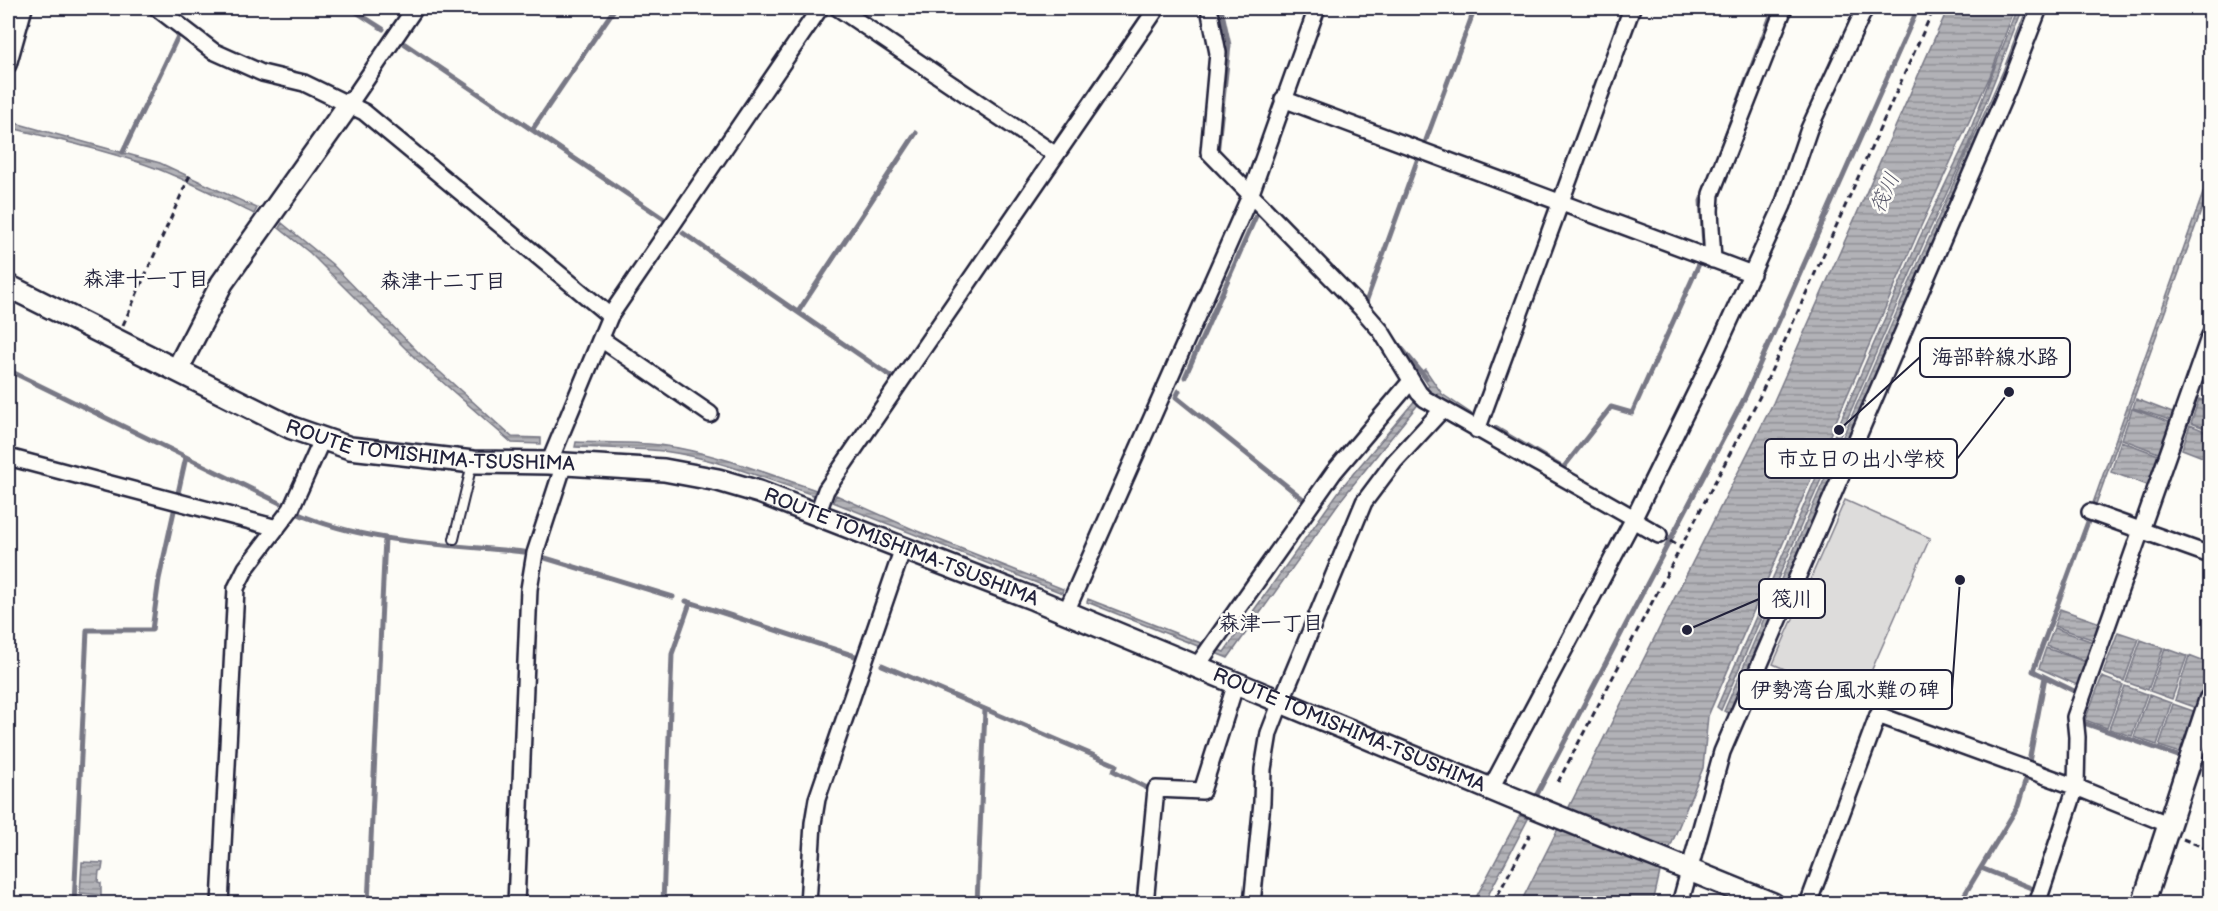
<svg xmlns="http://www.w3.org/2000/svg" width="2218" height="911" font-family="'Balsamiq Sans','Klee One',sans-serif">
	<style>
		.park { fill: #dddcdb; stroke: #807f8b; stroke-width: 1.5 }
		.water { fill: url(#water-rules); stroke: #787885; stroke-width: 1.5 }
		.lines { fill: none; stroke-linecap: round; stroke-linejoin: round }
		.stream { stroke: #787885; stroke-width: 5 }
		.lane-casing { stroke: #22223b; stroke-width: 12 }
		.street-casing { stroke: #22223b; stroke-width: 20 }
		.secondary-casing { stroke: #22223b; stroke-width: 26 }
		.path { stroke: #22223b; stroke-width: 3; stroke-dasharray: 6 4.5; stroke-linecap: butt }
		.lane { stroke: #fdfcf7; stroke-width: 8 }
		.street { stroke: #fdfcf7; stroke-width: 15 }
		.secondary { stroke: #fdfcf7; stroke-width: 21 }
		.labels { text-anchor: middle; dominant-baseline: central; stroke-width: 5; stroke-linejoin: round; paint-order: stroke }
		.street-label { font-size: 20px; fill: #22223b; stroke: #fdfcf7 }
		.water-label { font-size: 21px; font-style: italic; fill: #545466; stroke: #fdfcf7 }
		.neighbourhood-label { font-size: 21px; font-weight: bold; fill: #22223b; stroke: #fdfcf7 }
		.leader { fill: none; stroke: #22223b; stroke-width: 2 }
		.callout-dot { fill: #22223b; stroke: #fdfcf7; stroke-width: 2 }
		.callout { fill: #fdfcf7; stroke: #22223b; stroke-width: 2 }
		.callout-label { font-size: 21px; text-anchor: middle; font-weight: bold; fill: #22223b }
	</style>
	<defs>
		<pattern id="water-rules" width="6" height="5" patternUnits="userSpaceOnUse" patternTransform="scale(1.5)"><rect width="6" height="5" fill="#b2b2b7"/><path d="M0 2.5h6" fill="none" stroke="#909096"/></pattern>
	</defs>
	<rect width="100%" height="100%" fill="#fdfcf7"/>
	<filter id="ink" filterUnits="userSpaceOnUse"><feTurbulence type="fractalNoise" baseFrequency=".0167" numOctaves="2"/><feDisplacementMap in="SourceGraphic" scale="12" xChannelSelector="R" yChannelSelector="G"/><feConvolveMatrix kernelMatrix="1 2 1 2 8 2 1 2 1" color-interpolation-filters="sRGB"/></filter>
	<g filter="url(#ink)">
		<path class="park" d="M1845,500L1930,538L1858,701L1773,664Z"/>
		<path class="water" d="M1948,8H2015L1990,76L1916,237L1708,716L1703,768L1660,872L1653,903L1520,904L1773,403Z
			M2018,8H2023L1969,145L1924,242L1721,710L1717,707L1919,239L1965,143Z
			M2027,8H2030L2005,77L1729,713L1724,711L1909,284L2003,71Z
			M8,121L160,163L257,208L254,214C222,198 191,182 158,169C109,151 58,140 8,127Z
			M2208,179L2210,180V186L2096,504L2093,503Z
			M282,223L332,264L420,354L512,437L541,438V444L512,443L415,358L310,253L279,228Z
			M1425,369L1442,394L1472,414L1470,419L1447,405L1434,395L1427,396L1420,402L1340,501L1228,658L1087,602L1088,599L1224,652L1342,487L1422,392L1429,386L1420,373Z
			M2136,399L2175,414L2173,421L2133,408Z
			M2199,399L2210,403V430L2191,423Z
			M2132,409L2172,423L2161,454L2122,439Z
			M2190,425L2210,433V460L2182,449Z
			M2121,441L2161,456L2150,486L2111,472Z
			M576,442C603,443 632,442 659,445C713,452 765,473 816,490L813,495C764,478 715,458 663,451C634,448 604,448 575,447Z
			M836,495L917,531L1063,589L1062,593L833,502Z
			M2060,609L2100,623L2094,640L2054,626Z
			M2054,628L2093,642L2086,661L2047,646Z
			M2118,632L2139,639L2124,681L2103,673Z
			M2141,640L2163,648L2148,690L2126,682Z
			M2046,648L2086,662L2077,685L2039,668Z
			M2165,648L2187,656L2172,699L2150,691Z
			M2189,656L2210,664L2197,708L2175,700Z
			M2102,677L2123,685L2107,728L2085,720Z
			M2125,686L2147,694L2132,736L2109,729Z
			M2149,695L2171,703L2157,745L2134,737Z
			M2173,704L2196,712L2181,753L2159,746Z
			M1520,815L1528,819L1484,903H1473Z
			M82,862L103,863L102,870L99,871L98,882L101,883V895L80,893Z"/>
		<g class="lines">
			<path class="stream" d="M350,8L383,29
				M405,44L664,219
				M532,130L615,8
				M1726,135L1774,8
				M1426,140L1475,8
				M1054,144L1148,8
				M123,152L180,32
				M1217,154L1229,45L1221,8
				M683,233L896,380
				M1704,245L1701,201L1706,189
				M1370,308L1366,302L1418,158
				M798,312L916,133
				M1394,339L1426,378
				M8,370L280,503
				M1185,377L1256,216
				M1179,391L1176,397L1303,499
				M1495,428L1563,468L1611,407L1632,413L1699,264
				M178,493L186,457
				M296,513C367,544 447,544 524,552
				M542,557L673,597
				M686,601L855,656
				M882,665L1116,765L1114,771L1147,788
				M2074,691L2033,671L2089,519
				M2082,718L2081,722L2181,757
				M2029,762L2045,677
				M1533,802L1745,397L1918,8
				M1981,868L2031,888
				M74,904L87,630H152L159,579L174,511
				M368,904L385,538
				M663,904L672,654L690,603
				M977,904L985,709
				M1959,904L2018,806L2026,779"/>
			<defs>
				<path id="lane" d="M454,539L472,464"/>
				<path id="street" d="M157,8L213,51L262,73L304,83L364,112L610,316
					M838,8L1056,155
					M1209,8L1218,53L1209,152L1361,308L1381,331L1419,393L1425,399L1634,518
					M8,65L24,8
					M1283,99L1752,274
					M350,103L415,8
					M1713,260L1710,211L1711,194L1784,8
					M601,339L710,414
					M1477,430L1632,8
					M8,457L277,528
					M549,463L610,316L820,8
					M2090,512L2210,555
					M817,515L826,490L1157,8
					M1633,520L1659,535
					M1066,612L1250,196L1317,8
					M1197,666L1334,472L1411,381
					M1491,788L1634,518L1715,353L1783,205L1809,129L1865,8
					M220,904L236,588L246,568L291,509L322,440
					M516,904L529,589L535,553L564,464
					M808,904L813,823L817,799L903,548
					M1145,904L1156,789L1202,791L1236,683
					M1252,904L1262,802L1263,769L1269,733L1281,702L1364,502L1394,462L1442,410
					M1680,904L1722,752L2008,88L2039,8
					M1808,904L1878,715L2076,787L2170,825
					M2037,904L2076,787L2077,737L2075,717L2210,335"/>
				<g id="secondary">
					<path id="s1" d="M8,286L292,428L350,448L473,462L549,463L664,470L718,480L759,492L1034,599L1512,798L1773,904"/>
					<path d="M177,370L222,283L350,103"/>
					<path d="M2143,904L2210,700"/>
				</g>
			</defs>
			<use href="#lane" class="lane-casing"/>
			<use href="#street" class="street-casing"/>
			<use href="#secondary" class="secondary-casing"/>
			<path class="path" d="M123,325L190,175
				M1670,541L1682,548
				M1558,782L1760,396L1934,8
				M2183,839L2210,850
				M1493,904L1530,834"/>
			<use href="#lane" class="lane"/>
			<use href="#street" class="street"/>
			<use href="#secondary" class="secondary"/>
		</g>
	</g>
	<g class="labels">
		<g class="street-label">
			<text stroke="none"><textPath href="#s1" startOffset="458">ROUTE TOMISHIMA-TSUSHIMA</textPath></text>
			<text stroke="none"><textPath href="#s1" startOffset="944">ROUTE TOMISHIMA-TSUSHIMA</textPath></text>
			<text stroke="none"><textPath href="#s1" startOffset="1428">ROUTE TOMISHIMA-TSUSHIMA</textPath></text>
		</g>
		<g class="water-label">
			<text transform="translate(1885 193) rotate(-66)">筏川</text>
		</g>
		<g class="neighbourhood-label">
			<text x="146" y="279">森津十一丁目</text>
			<text x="443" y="281">森津十二丁目</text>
			<text x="1271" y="623">森津一丁目</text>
		</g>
	</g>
	<path class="leader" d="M1839 430L1920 357M2009 392L1957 459M1687 630L1759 599M1960 580L1952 690"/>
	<g class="callout-dot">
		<circle cx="1839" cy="430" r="6"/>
		<circle cx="2009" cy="392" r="6"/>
		<circle cx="1687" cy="630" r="6"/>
		<circle cx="1960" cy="580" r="6"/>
	</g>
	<g class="callout">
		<rect x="1920" y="338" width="150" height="39" rx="6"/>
		<rect x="1765" y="439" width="192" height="39" rx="6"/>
		<rect x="1759" y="579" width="66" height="39" rx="6"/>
		<rect x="1739" y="670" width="213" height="39" rx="6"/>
	</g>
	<g class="callout-label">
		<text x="1995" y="364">海部幹線水路</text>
		<text x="1861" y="466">市立日の出小学校</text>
		<text x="1792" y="606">筏川</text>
		<text x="1845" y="697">伊勢湾台風水難の碑</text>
	</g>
	<rect width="2218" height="911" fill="none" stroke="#fdfcf7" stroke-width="30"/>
	<rect x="15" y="15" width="2188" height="881" fill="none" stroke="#22223b" stroke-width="2" filter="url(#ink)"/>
</svg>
